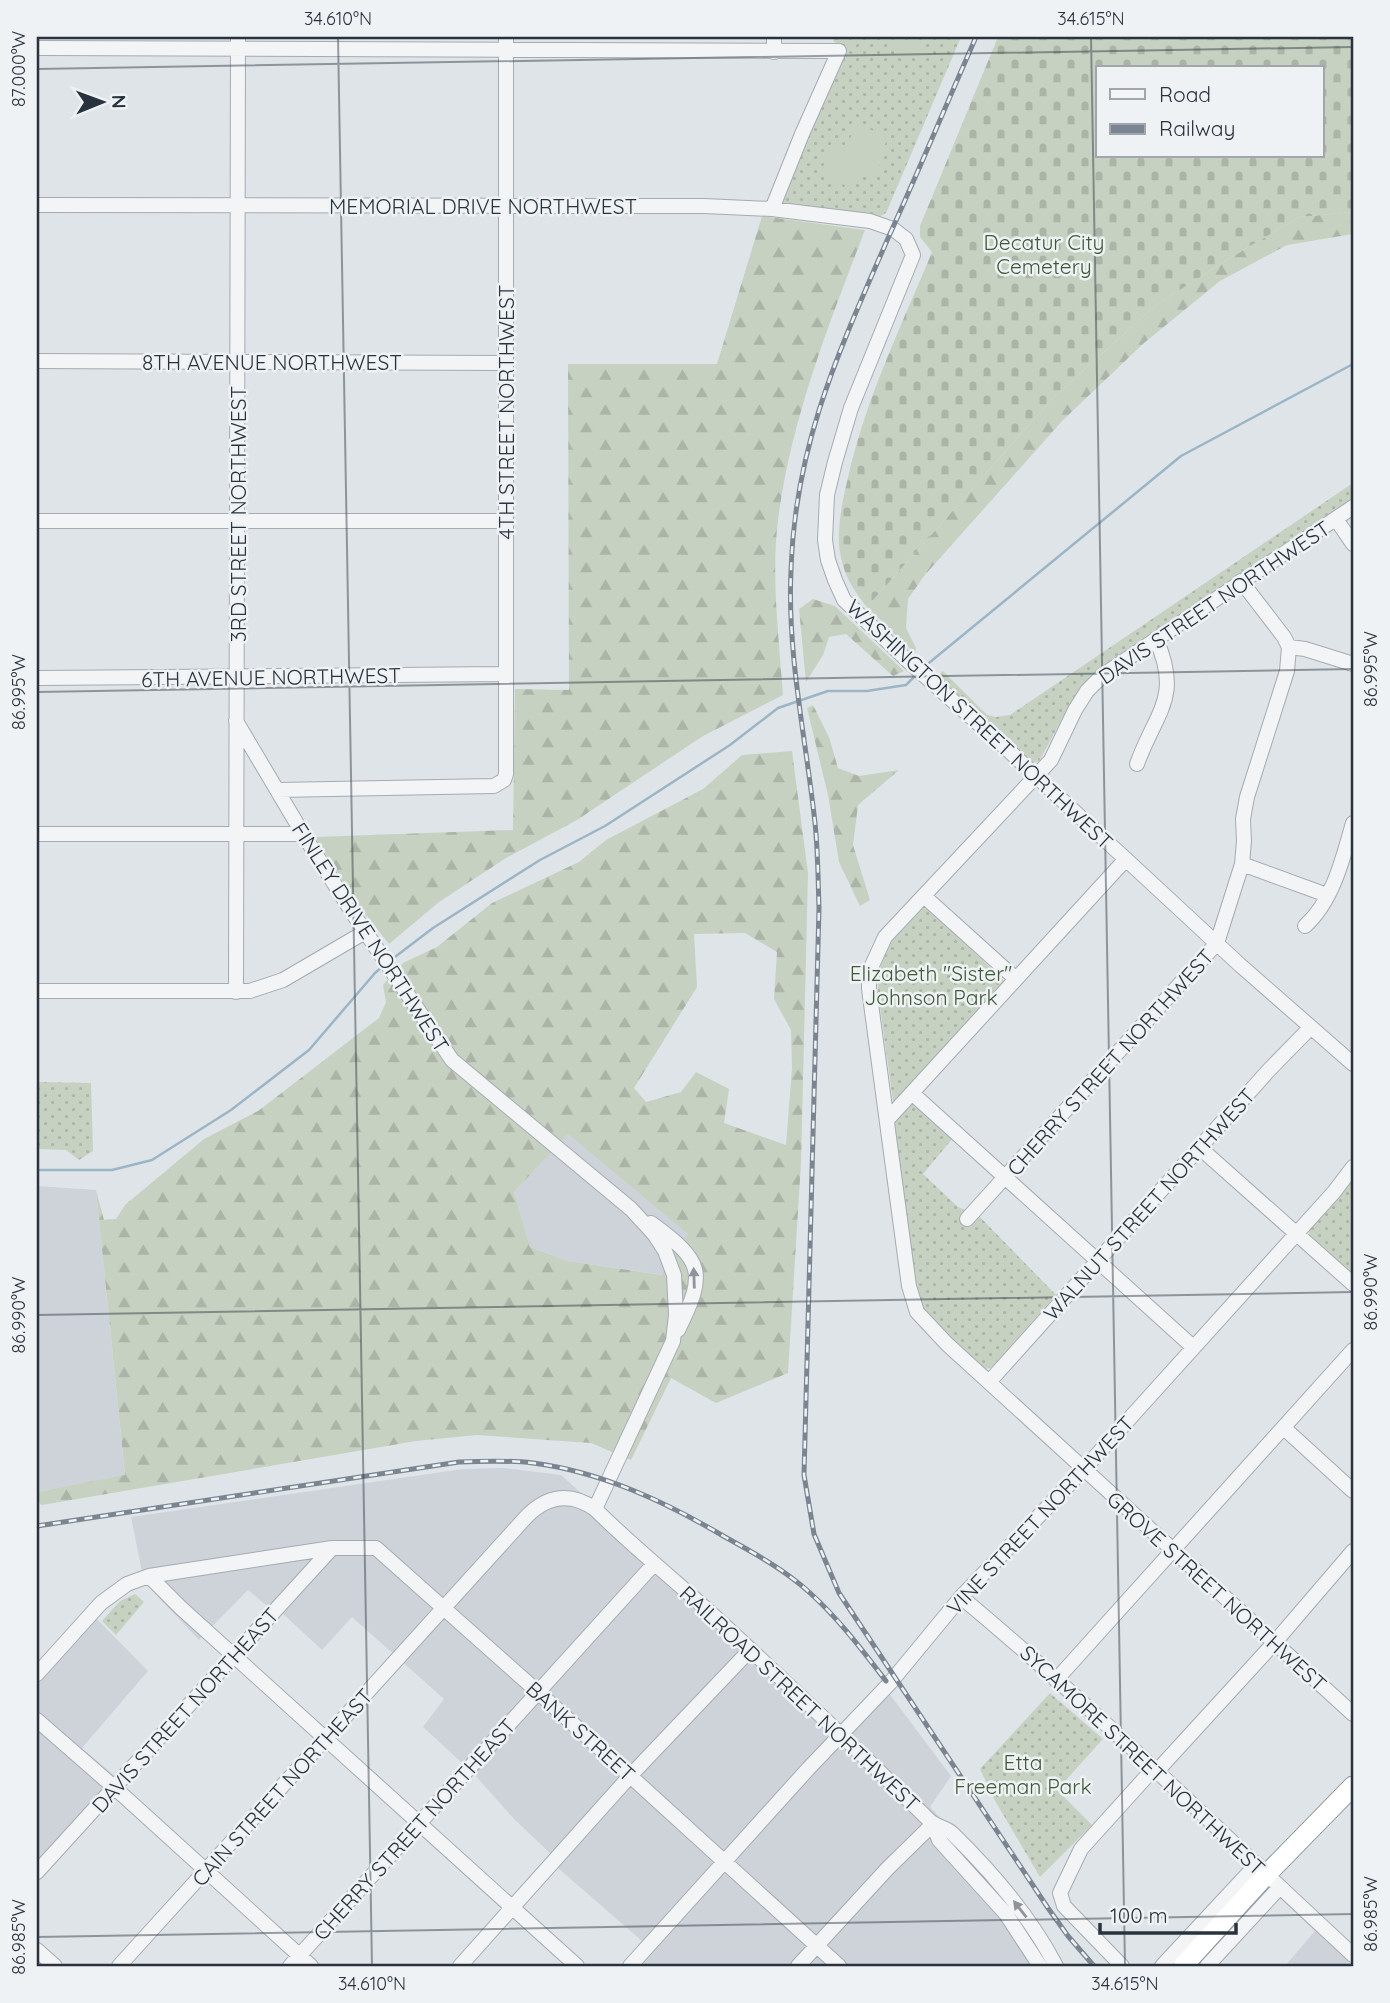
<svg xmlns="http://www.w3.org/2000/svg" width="1390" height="2003" font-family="Quicksand,sans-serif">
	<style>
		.built { fill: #ced3da }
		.grass { fill: url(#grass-dots) }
		.forest { fill: url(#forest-firs); fill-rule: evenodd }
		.cemetery { fill: url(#cemetery-stones); fill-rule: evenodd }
		.pitch { fill: #c7d1c1 }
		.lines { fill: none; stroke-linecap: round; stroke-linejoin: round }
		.stream { stroke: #9cb5c6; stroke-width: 2.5 }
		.minor-casing { stroke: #a5abb2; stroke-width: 16 }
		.highway-casing { stroke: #88939e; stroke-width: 21 }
		.minor { stroke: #f2f4f6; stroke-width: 14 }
		.highway { stroke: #fff; stroke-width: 19 }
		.rail-casing { stroke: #7a8591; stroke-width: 5 }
		.rail { stroke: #eff2f5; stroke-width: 2.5; stroke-dasharray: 8; stroke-linecap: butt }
		.oneway { fill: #8e949a }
		.ticks { fill: none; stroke: #29333e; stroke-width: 2; stroke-opacity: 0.45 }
		.labels { text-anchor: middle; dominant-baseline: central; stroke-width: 5; stroke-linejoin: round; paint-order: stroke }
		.street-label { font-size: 21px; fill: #29333e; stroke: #eff2f5 }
		.park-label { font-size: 21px; fill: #415937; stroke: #eff2f5 }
		.neatline { fill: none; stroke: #29333e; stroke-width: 2.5 }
		.ticks-label { font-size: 18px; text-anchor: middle; fill: #29333e }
	</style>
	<defs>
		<pattern id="grass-dots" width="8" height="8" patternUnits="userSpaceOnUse" patternTransform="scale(1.75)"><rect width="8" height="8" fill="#c7d1c1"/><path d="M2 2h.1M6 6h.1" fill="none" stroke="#abb4a7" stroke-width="1.8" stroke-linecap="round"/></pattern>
		<pattern id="forest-firs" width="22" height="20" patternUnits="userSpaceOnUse" patternTransform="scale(1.75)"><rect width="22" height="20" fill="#c7d1c1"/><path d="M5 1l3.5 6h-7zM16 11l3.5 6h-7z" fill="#abb4a7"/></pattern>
		<pattern id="cemetery-stones" width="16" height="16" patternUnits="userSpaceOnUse" patternTransform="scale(1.75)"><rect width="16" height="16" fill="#c7d1c1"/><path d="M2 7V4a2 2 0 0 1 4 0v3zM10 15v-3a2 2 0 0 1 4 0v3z" fill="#abb4a7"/></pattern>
	</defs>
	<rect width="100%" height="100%" fill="#dfe4e8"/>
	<path class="built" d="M568,1133L689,1234L663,1275L568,1261L530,1247L514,1192Z
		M37,1186L96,1190L125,1476L37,1492Z
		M503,1468L561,1475L841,1726L882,1684L951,1776L930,1807L1014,1894L1062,1966H620L642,1941L559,1869L551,1854L515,1820L473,1773L423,1727L444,1699L352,1617L322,1650L281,1612L267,1606L248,1590L199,1640L144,1582L131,1517L463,1469Z
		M94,1616L148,1671L82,1748L124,1784L37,1879V1662L45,1669Z
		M1315,1931L1353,1966H1285Z"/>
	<path class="grass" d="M835,37H961L886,213L879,217L867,214L785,204L781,201L845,49L833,41Z
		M1353,483V498L1100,667C1070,695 1060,726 1039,761L1030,763L936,677L943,671L987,715L996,717L1010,715Z
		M923,908L931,910L1006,983L897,1101H893L878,992V973L890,943Z
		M37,1082L91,1083L93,1151L79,1160L66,1150L37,1149Z
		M912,1101L953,1138L923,1174L958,1207L978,1215L1056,1295L992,1367L983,1370L929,1319L916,1299L894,1121Z
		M1353,1179V1275L1310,1236L1308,1229Z
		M135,1594L144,1602L116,1635L102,1621L120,1601Z
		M1050,1693L1103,1739L1057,1790L1092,1825L1040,1877L994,1799L980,1769Z"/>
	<path class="forest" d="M1353,212V234L1287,245L1220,281L1144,343L1063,420L924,576L908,599L906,628L916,648L915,653L867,607L1052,399L1156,305L1243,250L1300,217Z
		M762,216L865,230C829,324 791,419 778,520C771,578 779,637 783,695L703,736L577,820L506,858L439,902L389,944L355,901L315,837L513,830L515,689L569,690L568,364H717Z
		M813,599L835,606L904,671L893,676L846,634L829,637L823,655L806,682L799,609Z
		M813,705L829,737L838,768L859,776L899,770L858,805L853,845L870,900L860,906L839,862L828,795L807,708Z
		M792,751L808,873L801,1163L788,1373L716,1403L671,1378L631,1460L591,1443L477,1435L416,1441L42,1505L37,1502V1492L125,1475L96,1190L104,1220L116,1219L125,1205L204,1139L258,1111L379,1018L386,1002L383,985L403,963L437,947L492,903L579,862L606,840L703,789L742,755ZM745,933L777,952L774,999L791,1030L792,1068L786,1145L724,1123L729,1089L696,1072L681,1092L646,1102L634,1088L697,987L694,934ZM568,1134L688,1234L662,1275L568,1261L530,1247L514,1192Z"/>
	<path class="cemetery" d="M998,37H1353V212L1300,217L1243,250L1156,305L1052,399L867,607C851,587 842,572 839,545C838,525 842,502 847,482C864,402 901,327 932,252L920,237V226ZM1098,68H1322V156H1098Z"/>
	<path class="pitch" d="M894,43H926V58H894Z
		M857,124L888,137L882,152L885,154L873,179L859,174L853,189L820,174L834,142L846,147Z"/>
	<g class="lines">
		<path class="stream" d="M924,667L1181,456L1353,364
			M391,960L433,928L540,860L605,826L730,745L778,708L828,691H867L906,685L917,674
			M37,1170H112L152,1160L231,1110L309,1050L375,973L383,966"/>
		<defs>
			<path id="minor" d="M37,48L839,51L802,134L772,209
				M774,52V37
				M37,205L704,206L772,209L870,221L893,229L906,239L913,255L851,408L835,462L827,495L825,540L828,560L835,580L844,600L907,660L1007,749L1240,965L1353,1064
				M37,361L506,363
				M1353,507L1103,675L1087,691L1075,710L1051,760L885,937L869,972V989L909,1286L917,1312L947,1344L1353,1714
				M1336,519L1353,544
				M37,521H506
				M1289,647L1305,649L1353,664
				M37,678L506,674
				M236,721L303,834L354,915L452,1060L631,1209L654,1234L665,1251L674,1275L676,1315L673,1341L595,1509
				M1137,764C1156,711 1182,698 1156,639
				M277,790L494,786L504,780L506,774V37
				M37,834H303
				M1242,864L1327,895
				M925,897L1016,979
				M1305,926C1333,901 1343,858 1353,823
				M37,991H250L283,980L365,932
				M236,992L238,37
				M913,1094L1193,1347
				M887,1120L1126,859
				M1200,1148L1353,1284
				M967,1219L1217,943L1242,864L1244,841L1243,819L1247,797L1287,671L1289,647L1284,637L1241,581
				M651,1223C703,1261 707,1272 678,1330
				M989,1382L1269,1070L1311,1027
				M1284,1428L1353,1491
				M149,1576L181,1608L577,1966
				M961,1597C1097,1710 1223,1835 1353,1955
				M37,1674L101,1603L127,1584L149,1576L332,1548H376L538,1692L839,1966
				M1056,1680L1353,1350
				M37,1720L115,1788L311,1966
				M933,1824L939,1840L1006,1914L1040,1966
				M37,1872L332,1548
				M37,1950L55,1966
				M119,1966L527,1516C548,1495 571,1492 595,1509C633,1547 675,1580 714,1616C787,1683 859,1751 929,1820C936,1827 945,1827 952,1833C993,1873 1030,1916 1056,1966
				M290,1966L654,1564
				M460,1966L630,1776L750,1650
				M630,1966L808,1769L890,1683L961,1597L1084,1469L1334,1192L1353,1167
				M798,1966L888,1868L933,1824
				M1122,1966L1064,1906L1060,1893L1081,1849L1146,1777L1157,1771L1275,1642L1353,1551
				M1162,1966L1257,1864
				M1207,1966L1280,1887"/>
			<path id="highway" d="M1183,1966L1267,1874L1353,1786"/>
		</defs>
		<use href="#minor" class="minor-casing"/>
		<use href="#highway" class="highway-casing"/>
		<use href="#minor" class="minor"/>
		<use href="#highway" class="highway"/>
		<defs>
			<path id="rail" d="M976,37C947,103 919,170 889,236C840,349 795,443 791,570C787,655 806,739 815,823C818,851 818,879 819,908L804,1475L814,1534L839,1593L1048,1908L1068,1936L1094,1966
				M37,1526L459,1462C484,1461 508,1460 533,1463C602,1472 666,1502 725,1537C754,1553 785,1570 809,1592C839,1619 862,1650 886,1681"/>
		</defs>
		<use href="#rail" class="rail-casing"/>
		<use href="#rail" class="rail"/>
	</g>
	<defs><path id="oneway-solid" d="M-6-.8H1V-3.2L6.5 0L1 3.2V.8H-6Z" transform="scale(1.75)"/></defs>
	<g class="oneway">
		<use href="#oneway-solid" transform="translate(694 1278) rotate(-92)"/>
		<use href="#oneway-solid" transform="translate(1020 1909) rotate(-128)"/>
	</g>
	<path class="ticks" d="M338,37L372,1966M1091,37L1125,1966M37,69L1353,47M37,692L1353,669M37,1315L1353,1292M37,1937L1353,1914"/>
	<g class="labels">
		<g class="street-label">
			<text x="483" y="206">MEMORIAL DRIVE NORTHWEST</text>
			<text x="272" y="362">8TH AVENUE NORTHWEST</text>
			<text transform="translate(506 412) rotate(-90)">4TH STREET NORTHWEST</text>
			<text transform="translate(238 514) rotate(-90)">3RD STREET NORTHWEST</text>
			<text transform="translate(1214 602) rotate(-34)">DAVIS STREET NORTHWEST</text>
			<text transform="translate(271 677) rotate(-1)">6TH AVENUE NORTHWEST</text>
			<text transform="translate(980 724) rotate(43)">WASHINGTON STREET NORTHWEST</text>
			<text transform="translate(371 937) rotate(57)">FINLEY DRIVE NORTHWEST</text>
			<text transform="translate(1110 1062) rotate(-48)">CHERRY STREET NORTHWEST</text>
			<text transform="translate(1149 1204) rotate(-48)">WALNUT STREET NORTHWEST</text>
			<text transform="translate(1040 1515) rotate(-47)">VINE STREET NORTHWEST</text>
			<text transform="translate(1217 1591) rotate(42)">GROVE STREET NORTHWEST</text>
			<text transform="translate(800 1698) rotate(43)">RAILROAD STREET NORTHWEST</text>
			<text transform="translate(185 1710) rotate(-48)">DAVIS STREET NORTHEAST</text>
			<text transform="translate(581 1731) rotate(42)">BANK STREET</text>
			<text transform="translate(1143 1760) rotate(43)">SYCAMORE STREET NORTHWEST</text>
			<text transform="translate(282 1787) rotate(-48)">CAIN STREET NORTHEAST</text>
			<text transform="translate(414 1829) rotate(-48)">CHERRY STREET NORTHEAST</text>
		</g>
		<g class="park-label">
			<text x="1044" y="242">Decatur City<tspan x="1044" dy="24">Cemetery</tspan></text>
			<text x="931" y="973">Elizabeth "Sister"<tspan x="931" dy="24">Johnson Park</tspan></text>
			<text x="1023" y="1762">Etta<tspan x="1023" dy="24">Freeman Park</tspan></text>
		</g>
	</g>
	<rect width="1390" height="2003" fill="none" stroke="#eff2f5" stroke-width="77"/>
	<rect x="1096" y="66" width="228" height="91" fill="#eff2f5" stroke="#a0a6ac" stroke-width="2"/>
	<rect x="1110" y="89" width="35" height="10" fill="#f2f4f6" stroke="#a0a6ac" stroke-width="2"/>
	<text x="1159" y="102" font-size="21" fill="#29333e">Road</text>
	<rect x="1110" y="124" width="35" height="10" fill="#7a8591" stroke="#a0a6ac" stroke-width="2"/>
	<text x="1159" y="136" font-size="21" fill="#29333e">Railway</text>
	<g transform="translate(102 102) rotate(89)" stroke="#eff2f5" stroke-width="5" paint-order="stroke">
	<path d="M0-5L12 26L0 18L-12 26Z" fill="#29333e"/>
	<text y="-10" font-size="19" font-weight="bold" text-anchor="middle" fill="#29333e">N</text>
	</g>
	<path d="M1100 1923v10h136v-10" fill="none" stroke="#29333e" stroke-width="3.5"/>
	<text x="1110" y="1923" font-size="21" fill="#29333e" stroke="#eff2f5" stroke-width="5" paint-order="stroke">100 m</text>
	<rect x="38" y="38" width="1314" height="1927" class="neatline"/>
	<g class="ticks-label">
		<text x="338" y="25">34.610°N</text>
		<text x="1091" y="25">34.615°N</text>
		<text transform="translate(19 69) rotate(-90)" y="6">87.000°W</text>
		<text transform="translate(1371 669) rotate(-90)" y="6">86.995°W</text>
		<text transform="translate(19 692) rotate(-90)" y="6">86.995°W</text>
		<text transform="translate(1371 1292) rotate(-90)" y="6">86.990°W</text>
		<text transform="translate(19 1315) rotate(-90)" y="6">86.990°W</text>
		<text transform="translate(1371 1914) rotate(-90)" y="6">86.985°W</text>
		<text transform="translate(19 1937) rotate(-90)" y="6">86.985°W</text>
		<text x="372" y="1990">34.610°N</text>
		<text x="1125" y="1990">34.615°N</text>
	</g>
</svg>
